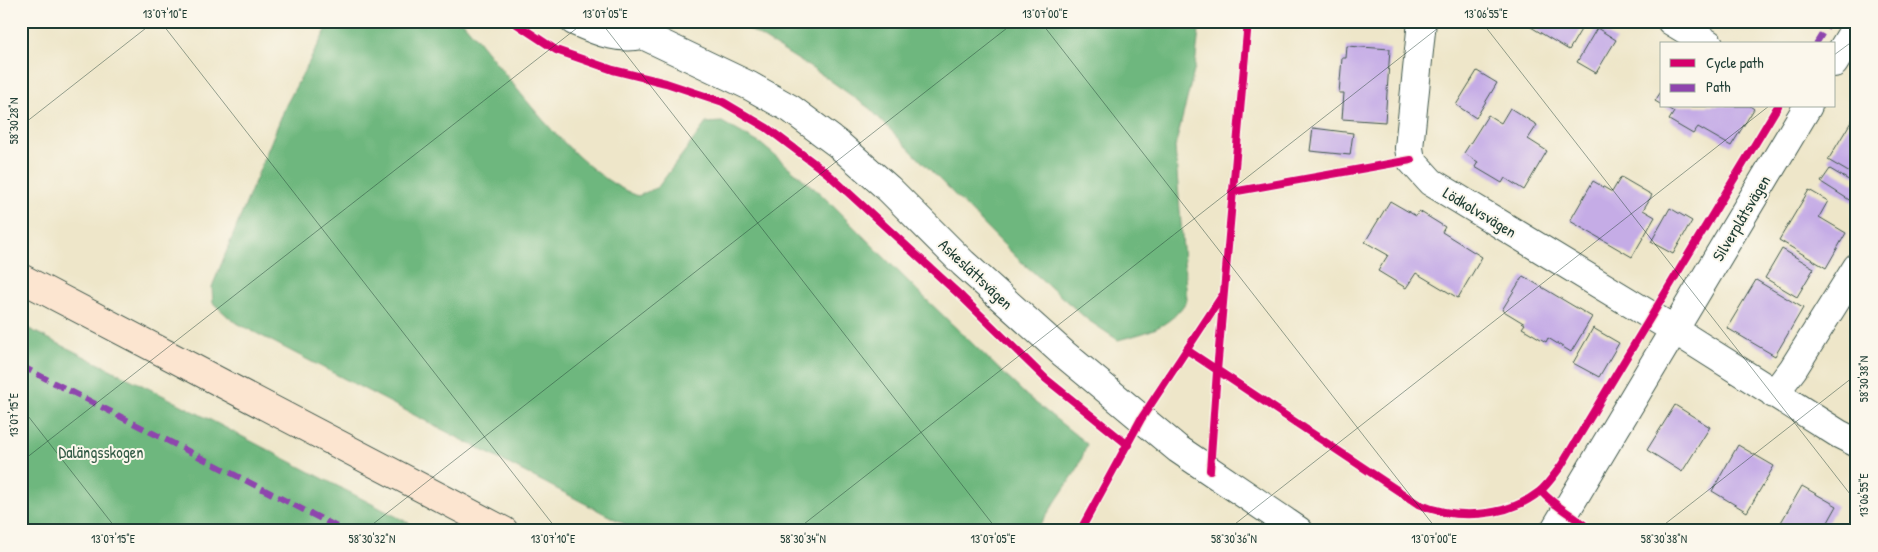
<svg xmlns="http://www.w3.org/2000/svg" width="1878" height="552" font-family="'Patrick Hand',sans-serif">
	<style>
		.forest { fill: #6eb77e; stroke: #467a59 }
		.building { fill: #c5ace6 }
		.lines { fill: none; stroke-linecap: round; stroke-linejoin: round }
		.minor-casing { stroke: #3e564a; stroke-width: 30 }
		.secondary-casing { stroke: #3e564a; stroke-width: 30 }
		.minor { stroke: #fff; stroke-width: 28 }
		.secondary { stroke: #fce5d0; stroke-width: 28 }
		.quiet { stroke: #8e44ad; stroke-width: 6; stroke-dasharray: 12 6; stroke-linecap: butt }
		.cycleway-casing { stroke: #fbf7ec; stroke-width: 11 }
		.cycleway { stroke: #d6006c; stroke-width: 8 }
		.ticks { fill: none; stroke: #1f3d34; stroke-width: 1; stroke-opacity: 0.45 }
		.labels { text-anchor: middle; dominant-baseline: central; stroke-width: 4; stroke-linejoin: round; paint-order: stroke }
		.street-label { font-size: 16px; fill: #1f3d34; stroke: #fbf7ec }
		.park-label { font-size: 16px; fill: #345c47; stroke: #fbf7ec }
		.neatline { fill: none; stroke: #1f3d34; stroke-width: 2 }
		.ticks-label { font-size: 12px; text-anchor: middle; fill: #1f3d34 }
	</style>
	<rect width="100%" height="100%" fill="#fbf7ec"/>
	<filter id="ink" filterUnits="userSpaceOnUse"><feTurbulence type="fractalNoise" baseFrequency=".02" numOctaves="2"/><feDisplacementMap in="SourceGraphic" scale="10" xChannelSelector="R" yChannelSelector="G"/><feConvolveMatrix kernelMatrix="1 2 1 2 8 2 1 2 1" color-interpolation-filters="sRGB"/></filter>
	<filter id="wash" filterUnits="userSpaceOnUse"><feTurbulence type="fractalNoise" baseFrequency=".0096" numOctaves="4" result="noise"/><feDisplacementMap in="SourceGraphic" scale="20" xChannelSelector="R" yChannelSelector="G"/><feGaussianBlur stdDeviation="1.12" result="paint"/><feColorMatrix in="noise" values="0 0 0 0 0 0 0 0 0 0 0 0 0 0 0 0 0 1.4 0 .05"/><feComposite in="paint" operator="in"/></filter>
	<g filter="url(#wash)">
		<rect width="100%" height="100%" fill="#eee6c9"/>
		<path class="forest" d="M331,21H462C510,76 570,170 638,196L658,187L706,123L722,122L761,144L822,195L928,301L1027,396L1087,444L1078,468L1036,531H791L785,526L759,527L752,531H638L233,321L213,303L212,287L286,105Z
			M736,21H1200L1195,67L1175,147L1187,300C1170,328 1148,332 1118,340L1088,320L1017,258L869,108L824,76Z
			M21,325L168,398L424,531H21Z"/>
		<g id="blocks">
			<path class="building" d="M1521,21H1586L1569,50Z
				M1784,21H1795L1792,26Z
				M1597,28L1616,40L1596,73L1577,62Z
				M1347,46L1390,49L1385,122L1342,119L1344,93H1339L1342,58H1346Z
				M1477,71L1497,83L1476,118L1456,105Z
				M1662,90V105L1655,101Z
				M1664,106H1750L1754,109L1731,146L1698,127L1693,134L1669,120L1674,112Z
				M1510,108L1537,125L1528,139L1547,151L1524,190L1505,178L1502,183L1475,167L1478,162L1464,153L1488,115L1501,123Z
				M1857,112V177L1828,160Z
				M1313,128L1353,133L1350,155L1310,151Z
				M1830,169L1857,185V198L1854,203L1821,182Z
				M1621,177L1652,195L1643,210L1655,217L1632,257L1570,221L1593,181L1612,192Z
				M1809,190L1828,201L1819,217L1846,233L1826,268L1779,240Z
				M1390,201L1416,216L1419,211L1445,227L1442,232L1482,257L1458,298L1416,273L1406,288L1378,271L1388,255L1365,242Z
				M1670,208L1692,221L1673,254L1651,242Z
				M1782,249L1814,268L1797,297L1765,278Z
				M1523,276L1592,317L1571,352L1548,338L1546,342L1522,328L1525,324L1502,310Z
				M1756,280L1803,308L1775,356L1727,328Z
				M1593,328L1619,343L1599,377L1573,363Z
				M1675,405L1710,427L1682,472L1647,450Z
				M1738,445L1774,466L1747,512L1712,491Z
				M1802,486L1837,506L1823,531H1776Z"/>
		</g>
	</g>
	<g filter="url(#ink)">
		<use href="#blocks" fill-opacity="0" stroke="#3e564a" stroke-width="1"/>
		<g class="lines">
			<defs>
				<path id="minor" d="M574,21C599,32 616,40 643,35L653,21
					M1422,21L1409,148L1411,160L1431,182L1673,329L1839,434L1857,443
					M1671,21L1709,44
					M643,35L750,86L791,109L838,144L889,189L963,263L1064,354L1178,449L1299,531
					M1834,63L1857,25
					M1774,394L1793,369L1857,267
					M1554,531L1808,106"/>
				<path id="secondary" d="M21,278L504,531"/>
			</defs>
			<use href="#minor" class="minor-casing"/>
			<use href="#secondary" class="secondary-casing"/>
			<use href="#minor" class="minor"/>
			<use href="#secondary" class="secondary"/>
			<path class="quiet" d="M1816,44L1830,21
				M21,366L345,531"/>
			<defs>
				<path id="cycleway" d="M512,21L556,50L613,70L666,83L723,102L767,128L827,173L962,297L1046,379L1128,445
					M1232,192L1411,160
					M1187,350L1418,504C1455,520 1506,518 1539,492C1547,486 1555,474 1561,466L1778,106
					M1210,470L1217,371L1248,21
					M1541,491C1555,507 1575,516 1591,531
					M1080,531L1141,419L1222,296"/>
			</defs>
			<use href="#cycleway" class="cycleway-casing"/>
			<use href="#cycleway" class="cycleway"/>
		</g>
	</g>
	<path class="ticks" d="M160,21L558,531M600,21L998,531M1040,21L1438,531M1481,21L1857,503M1834,55L1857,38M21,126L155,21M21,407L118,531M21,462L586,21M364,531L1016,21M795,531L1447,21M1226,531L1769,106M1656,531L1857,374"/>
	<g class="labels">
		<g class="street-label">
			<text transform="translate(1480 212) rotate(31)">Lödkolvsvägen</text>
			<text transform="translate(1741 218) rotate(-59)">Silverplåtsvägen</text>
			<text transform="translate(976 274) rotate(43)">Askeslättsvägen</text>
		</g>
		<g class="park-label">
			<text x="101" y="452">Dalängsskogen</text>
		</g>
	</g>
	<rect width="1878" height="552" fill="none" stroke="#fbf7ec" stroke-width="55"/>
	<rect x="1660" y="42" width="175" height="65" fill="#fbf7ec" stroke="#a3ada2"/>
	<rect x="1670" y="59" width="25" height="8" fill="#d6006c" stroke="#a3ada2"/>
	<text x="1706" y="68" font-size="15" fill="#1f3d34">Cycle path</text>
	<rect x="1670" y="84" width="25" height="8" fill="#8e44ad" stroke="#a3ada2"/>
	<text x="1706" y="92" font-size="15" fill="#1f3d34">Path</text>
	<rect x="28" y="28" width="1822" height="496" class="neatline"/>
	<g class="ticks-label">
		<text x="165" y="18">13°07'10"E</text>
		<text x="605" y="18">13°07'05"E</text>
		<text x="1045" y="18">13°07'00"E</text>
		<text x="1486" y="18">13°06'55"E</text>
		<text transform="translate(14 121) rotate(-90)" y="4">58°30'28"N</text>
		<text transform="translate(1864 379) rotate(-90)" y="4">58°30'38"N</text>
		<text transform="translate(14 415) rotate(-90)" y="4">13°07'15"E</text>
		<text transform="translate(1864 495) rotate(-90)" y="4">13°06'55"E</text>
		<text x="113" y="543">13°07'15"E</text>
		<text x="372" y="543">58°30'32"N</text>
		<text x="553" y="543">13°07'10"E</text>
		<text x="803" y="543">58°30'34"N</text>
		<text x="993" y="543">13°07'05"E</text>
		<text x="1234" y="543">58°30'36"N</text>
		<text x="1434" y="543">13°07'00"E</text>
		<text x="1664" y="543">58°30'38"N</text>
	</g>
</svg>
